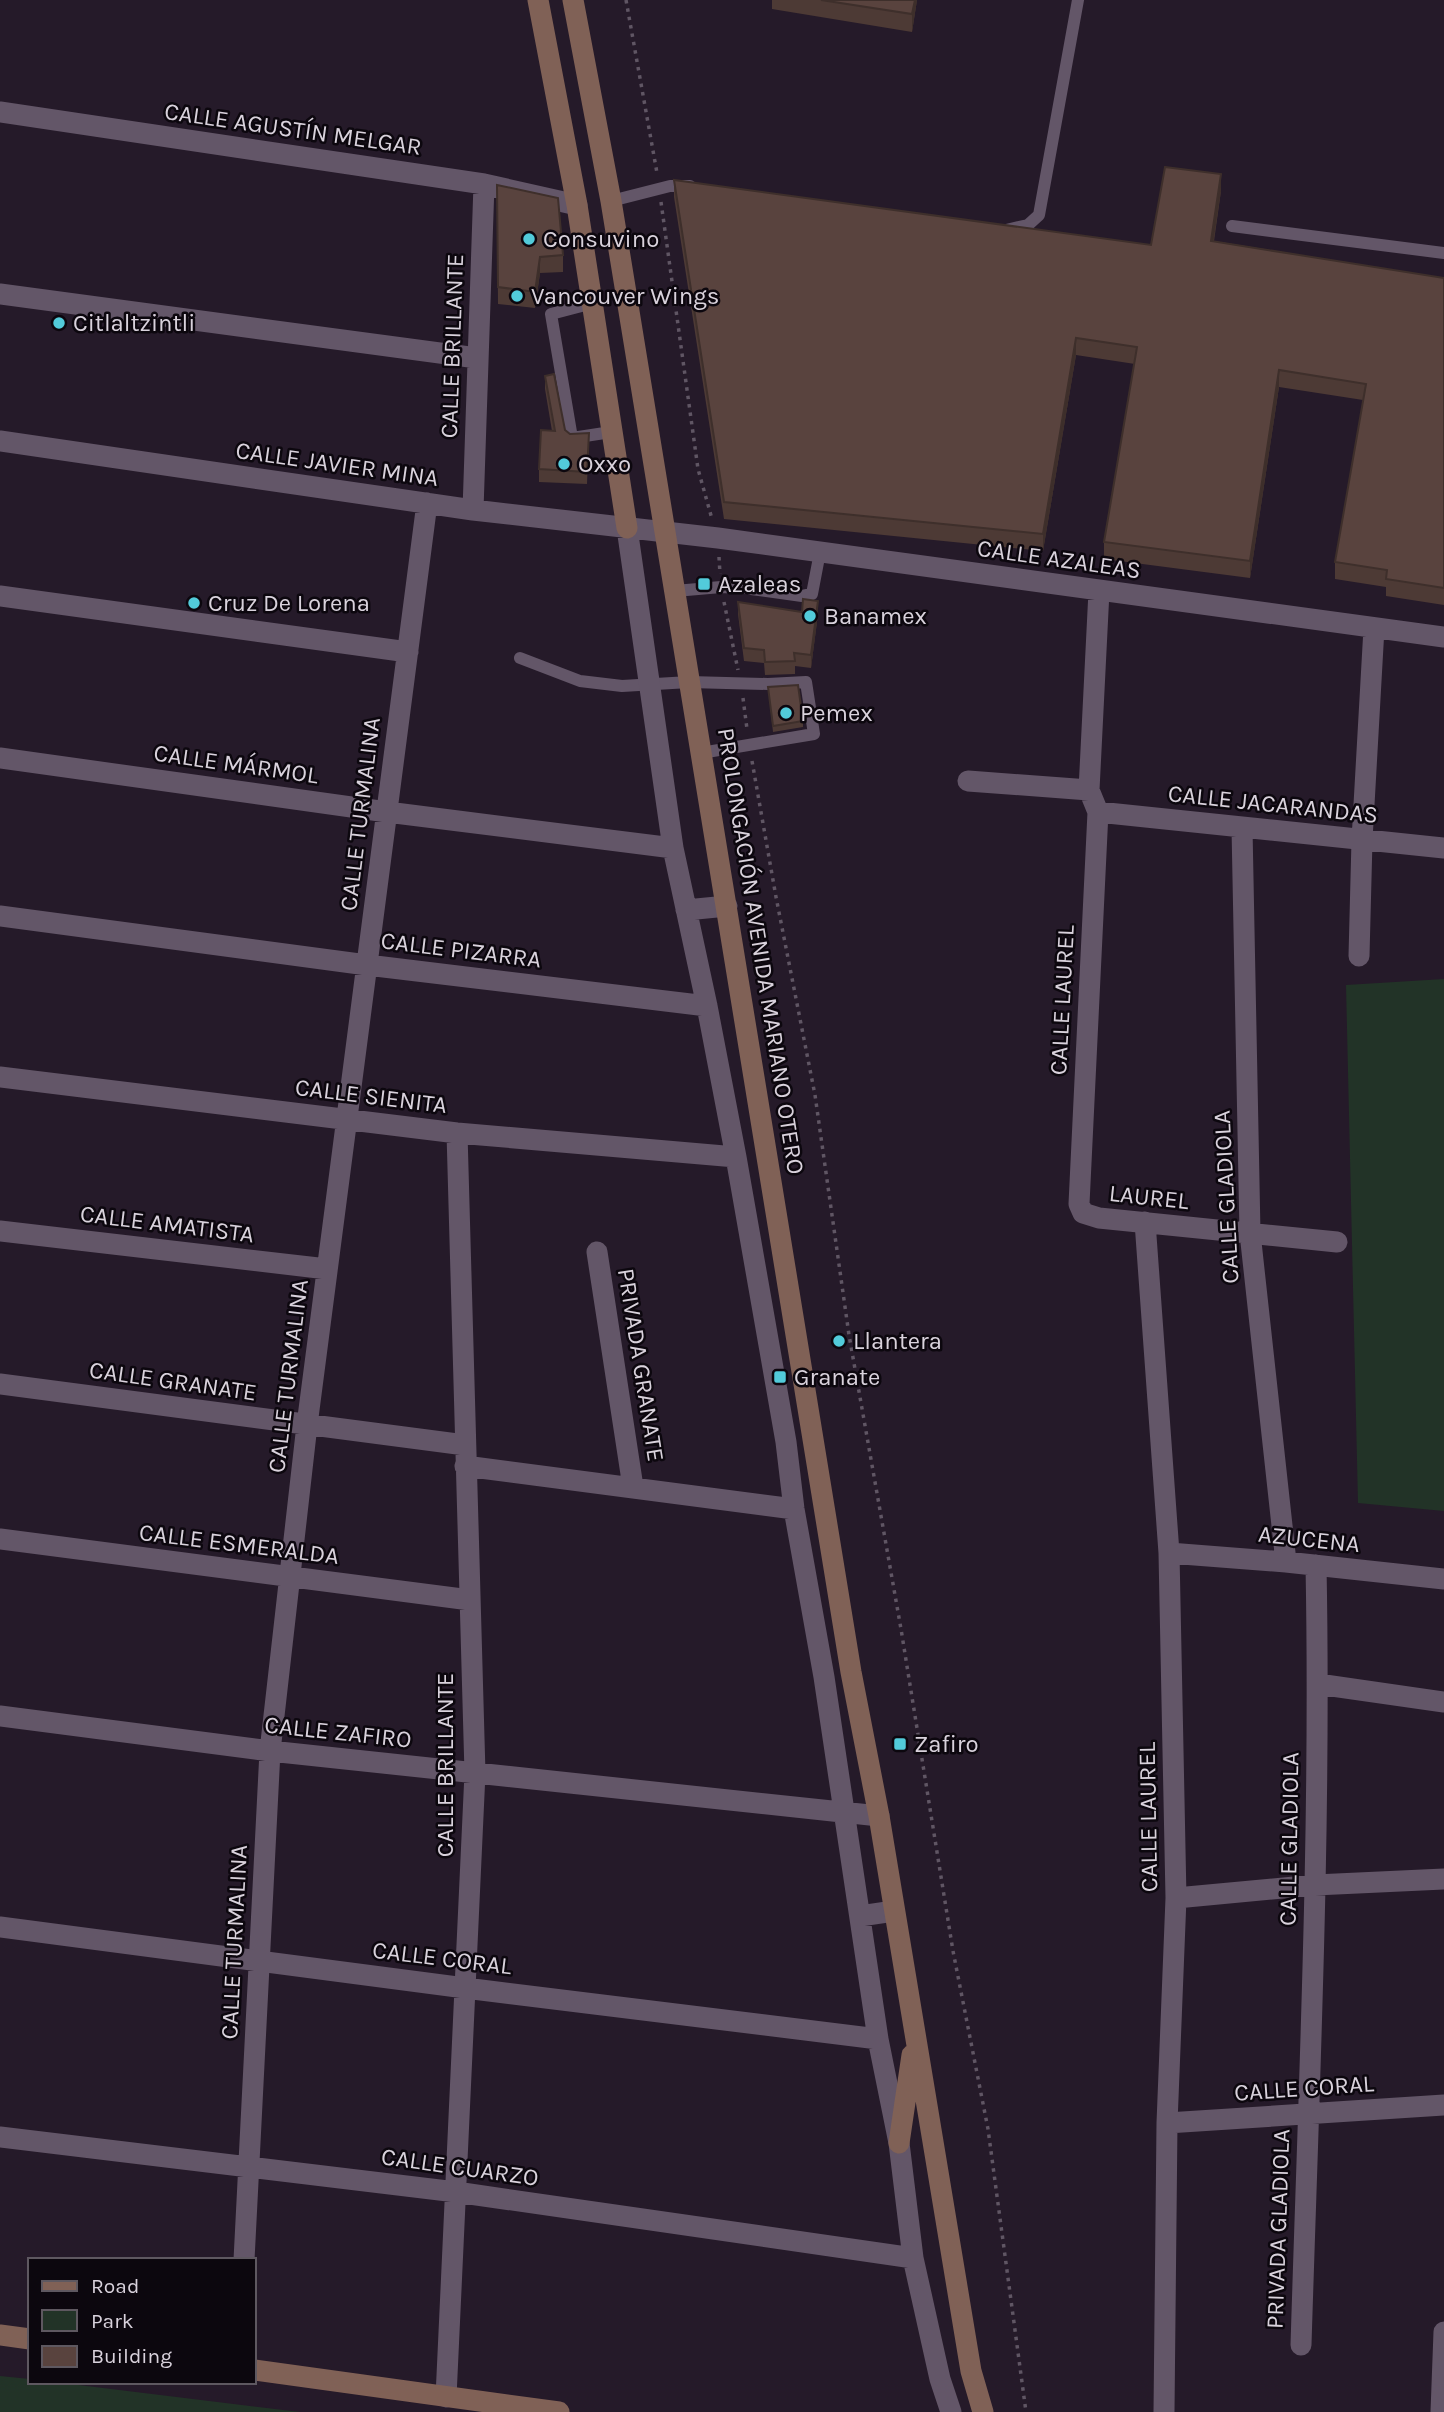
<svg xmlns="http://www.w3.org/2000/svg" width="1444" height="2412" font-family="Karla,sans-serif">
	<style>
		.green { fill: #223327 }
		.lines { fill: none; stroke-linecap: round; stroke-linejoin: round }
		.path { stroke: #605664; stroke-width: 3.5; stroke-dasharray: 3.5 5; stroke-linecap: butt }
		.lane { stroke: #635668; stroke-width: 12 }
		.street { stroke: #635668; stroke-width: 21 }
		.secondary { stroke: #806156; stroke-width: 21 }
		.wall { fill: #4d3a35 }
		.shaded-wall { fill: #3e2f2b }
		.building { fill: #59433e; stroke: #3e2f2b; stroke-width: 2 }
		.poi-dot { fill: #52cbda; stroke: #0c070e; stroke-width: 2.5 }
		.labels { text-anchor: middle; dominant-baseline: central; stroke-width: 5; stroke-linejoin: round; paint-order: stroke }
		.street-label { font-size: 24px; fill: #d9d2dc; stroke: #0c070e }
		.poi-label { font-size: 24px; fill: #d9d2dc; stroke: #0c070e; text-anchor: start }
	</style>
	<rect width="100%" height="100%" fill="#251a29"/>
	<path class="green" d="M1444,979V1511L1358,1503L1346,985Z
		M0,2376L30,2379V2382H54L300,2412H0Z"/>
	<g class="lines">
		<path class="path" d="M626,0L657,173
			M661,202L698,469L712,519
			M719,557L720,574
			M724,602L738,670
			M743,698L747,729
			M752,761L776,897L815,1095L849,1335L901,1629L953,1951L988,2129L1026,2412"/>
		<path class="lane" d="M611,201L670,186H690
			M1232,226L1444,253
			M1006,230L1028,225L1039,215L1078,0
			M593,303L551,314L572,438L611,432
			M751,589L802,596L812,594L820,552
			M675,591L721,587L742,588
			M520,658L580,681L622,686L689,682L768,684L806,682L814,734L701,753"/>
		<path class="street" d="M0,112L484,184L577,205
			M0,294L477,358
			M0,441L473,510L718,538L1444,637
			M473,510L484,184
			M627,528L673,848L707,1006L736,1157L786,1442L794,1509L824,1677L878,2039L899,2143L913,2258L940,2379L951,2412
			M1099,591L1089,790L1098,812L1079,1204L1083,1213L1099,1218L1337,1242
			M0,596L408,652
			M0,758L387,812L673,848
			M968,781L1089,790
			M1098,812L1444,848
			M1242,828L1250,1233L1286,1562
			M686,910L727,906
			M0,916L367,965L707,1006
			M1359,956L1362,840L1374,628
			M0,1077L457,1133L736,1157
			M1145,1222L1169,1553L1176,1898L1167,2123L1164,2412
			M0,1231L327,1269
			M597,1252L633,1487
			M0,1384L465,1445
			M465,1466L794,1509
			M0,1539L470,1600
			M1169,1553L1286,1562L1444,1579
			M1318,1684L1444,1702
			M0,1716L270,1751L879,1816
			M1176,1898L1315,1885L1444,1879
			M860,1916L894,1911
			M0,1927L465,1988L878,2039
			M1167,2123L1444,2105
			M0,2137L456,2192L913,2258
			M244,2260L270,1751L307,1425L427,503
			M1301,2345C1309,2085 1321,1825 1316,1565
			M446,2397L475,1773L457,1133
			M1441,2412L1444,2332"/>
		<path class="secondary" d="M538,0L577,205L627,528
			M573,0L611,201L851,1672L879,1816L971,2371L983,2412
			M899,2143L912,2055
			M0,2335L30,2339
			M254,2370L559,2412"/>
	</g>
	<path class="wall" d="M772,0H917L912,32L772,9Z
		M674,180L1151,245L1221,191L1214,241L1444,278V605L1386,596V587L1335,579V562L1363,400L1279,387L1250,578L1104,559V542L1135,364L1076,355L1043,551L724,519L674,197Z
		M497,185L563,255V272L540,273L535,308L498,304Z
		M545,376L565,430L570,434L589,433L587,484L539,482V469L552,431L545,389Z
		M738,602L818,614L811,668L795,666V674L765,675L764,663L744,661L738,614Z
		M768,687L803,721V727L773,732Z"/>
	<path class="shaded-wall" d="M915,0H917L912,32V14Z
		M1221,174V191L1211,258V241Z
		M540,257V273L535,308V292Z
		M1076,338V355L1043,551V534Z
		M1279,370V387L1250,578V561Z
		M818,601V614L811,668V655Z"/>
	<path class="building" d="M821,0H915L912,14Z
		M1165,167L1221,174L1211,241L1444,278V588L1386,579L1387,570L1335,562L1366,384L1279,370L1250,561L1104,542L1137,347L1076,338L1043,534L724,502L674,180L1151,245Z
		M497,185L558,198L563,255L540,257L535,292L498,287Z
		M554,374L565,430L570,434L589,433L587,472L539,469L541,430L555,431L545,376Z
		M803,599L818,601L811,655L794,653L795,661L765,662L764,650L744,648L738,602L802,612Z
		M798,685L803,721L773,726L768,687Z"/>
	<g class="poi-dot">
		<circle cx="529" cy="239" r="7"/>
		<circle cx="517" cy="296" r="7"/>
		<circle cx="59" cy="323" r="7"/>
		<circle cx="564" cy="464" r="7"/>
		<rect x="697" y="577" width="14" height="14" rx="3.5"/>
		<circle cx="194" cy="603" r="7"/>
		<circle cx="810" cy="616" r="7"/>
		<circle cx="786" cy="713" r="7"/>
		<circle cx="839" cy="1341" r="7"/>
		<rect x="773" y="1370" width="14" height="14" rx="3.5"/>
		<rect x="893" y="1737" width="14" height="14" rx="3.5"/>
	</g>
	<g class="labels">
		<g class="street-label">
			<text transform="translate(293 129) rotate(8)">CALLE AGUSTÍN MELGAR</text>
			<text transform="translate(452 346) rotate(-88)">CALLE BRILLANTE</text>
			<text transform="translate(337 464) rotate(8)">CALLE JAVIER MINA</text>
			<text transform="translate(1059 559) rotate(8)">CALLE AZALEAS</text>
			<text transform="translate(236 764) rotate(8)">CALLE MÁRMOL</text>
			<text transform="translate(1273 804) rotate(6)">CALLE JACARANDAS</text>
			<text transform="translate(360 814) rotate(-83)">CALLE TURMALINA</text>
			<text transform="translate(461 950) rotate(7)">CALLE PIZARRA</text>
			<text transform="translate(761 951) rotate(81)">PROLONGACIÓN AVENIDA MARIANO OTERO</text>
			<text transform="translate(1062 1000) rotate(-87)">CALLE LAUREL</text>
			<text transform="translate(371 1096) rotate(7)">CALLE SIENITA</text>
			<text transform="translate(1149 1197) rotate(6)">LAUREL</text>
			<text transform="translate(1226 1197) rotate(-93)">CALLE GLADIOLA</text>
			<text transform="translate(167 1224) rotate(7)">CALLE AMATISTA</text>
			<text transform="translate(641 1365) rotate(81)">PRIVADA GRANATE</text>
			<text transform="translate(288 1376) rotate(-83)">CALLE TURMALINA</text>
			<text transform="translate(173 1381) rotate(8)">CALLE GRANATE</text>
			<text transform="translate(1309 1539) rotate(6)">AZUCENA</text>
			<text transform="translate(239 1544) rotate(7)">CALLE ESMERALDA</text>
			<text transform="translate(338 1732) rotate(6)">CALLE ZAFIRO</text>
			<text transform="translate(445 1765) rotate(-90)">CALLE BRILLANTE</text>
			<text transform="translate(1148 1817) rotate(-91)">CALLE LAUREL</text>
			<text transform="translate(1289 1839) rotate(-89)">CALLE GLADIOLA</text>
			<text transform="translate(234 1942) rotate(-87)">CALLE TURMALINA</text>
			<text transform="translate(442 1958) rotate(7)">CALLE CORAL</text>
			<text transform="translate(1304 2088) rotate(-4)">CALLE CORAL</text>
			<text transform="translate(460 2167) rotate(8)">CALLE CUARZO</text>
			<text transform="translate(1278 2229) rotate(-88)">PRIVADA GLADIOLA</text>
		</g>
		<g class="poi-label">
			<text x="543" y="239">Consuvino</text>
			<text x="531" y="296">Vancouver Wings</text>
			<text x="73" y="323">Citlaltzintli</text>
			<text x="578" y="464">Oxxo</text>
			<text x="718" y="584">Azaleas</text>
			<text x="208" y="603">Cruz De Lorena</text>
			<text x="824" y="616">Banamex</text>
			<text x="800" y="713">Pemex</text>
			<text x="853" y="1341">Llantera</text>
			<text x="794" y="1377">Granate</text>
			<text x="914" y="1744">Zafiro</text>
		</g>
	</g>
	<rect x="28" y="2258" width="228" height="126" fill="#0c070e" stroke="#5e5860" stroke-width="2"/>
	<rect x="42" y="2281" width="35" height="10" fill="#806156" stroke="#5e5860" stroke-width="2"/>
	<text x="91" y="2293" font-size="21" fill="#d9d2dc">Road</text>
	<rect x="42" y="2310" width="35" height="21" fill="#223327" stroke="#5e5860" stroke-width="2"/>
	<text x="91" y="2328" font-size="21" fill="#d9d2dc">Park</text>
	<rect x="42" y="2346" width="35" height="21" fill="#59433e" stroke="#5e5860" stroke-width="2"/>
	<text x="91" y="2363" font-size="21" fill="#d9d2dc">Building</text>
</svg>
